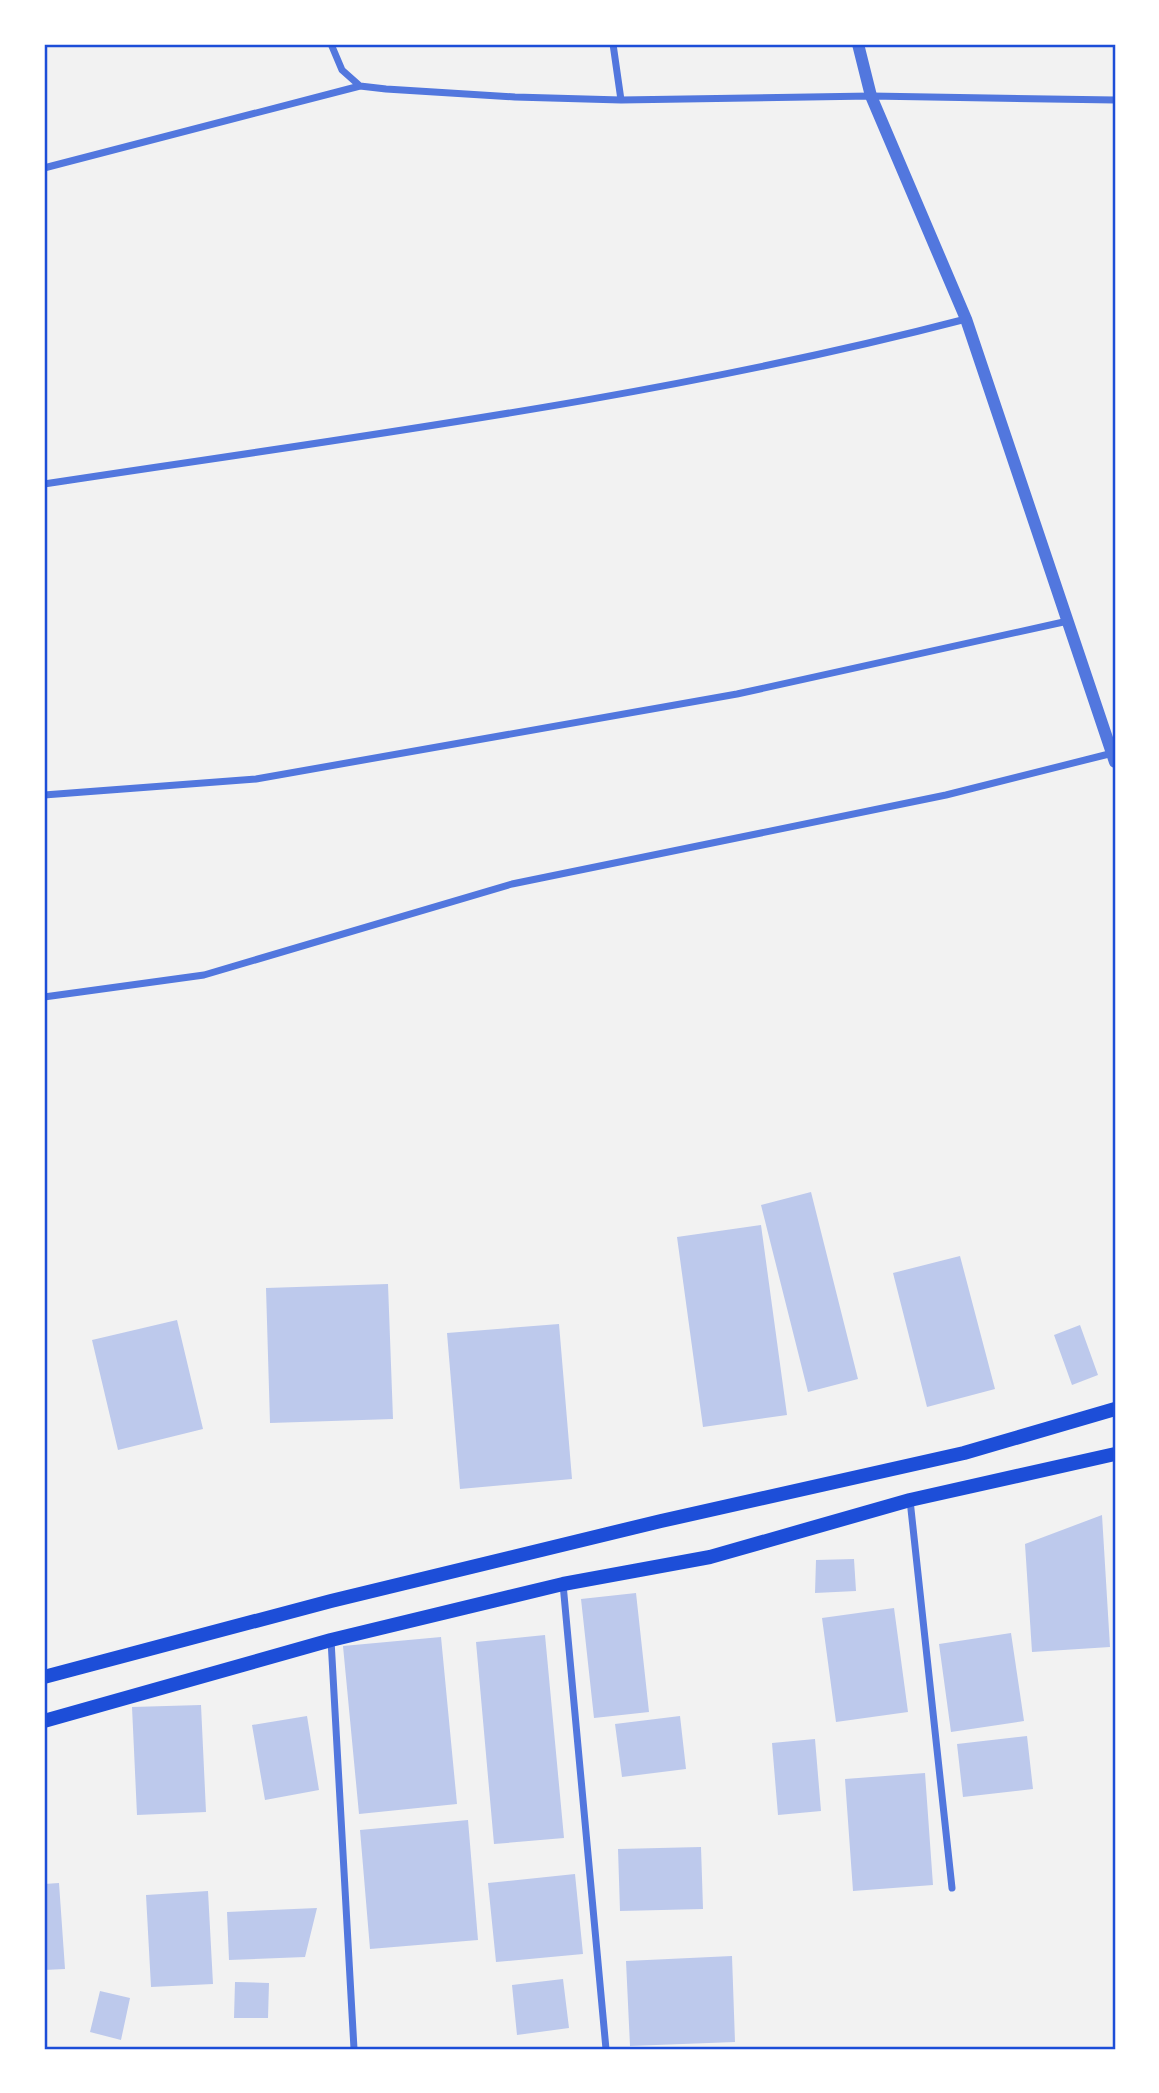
<svg xmlns="http://www.w3.org/2000/svg" width="1159" height="2093" font-family="Georgia,serif">
	<style>
		.building { fill: #bdc9ec }
		.lines { fill: none; stroke-linecap: round; stroke-linejoin: round }
		.minor { stroke: #5277de; stroke-width: 7 }
		.tertiary { stroke: #5277de; stroke-width: 12 }
		.secondary { stroke: #1d4ed8; stroke-width: 14 }
		.neatline { fill: none; stroke: #1d4ed8; stroke-width: 2.5 }
	</style>
	<rect width="100%" height="100%" fill="#f2f2f2"/>
	<path class="building" d="M811,1192L858,1379L808,1392L761,1205Z
		M761,1225L787,1415L703,1427L677,1237Z
		M960,1256L995,1389L927,1407L893,1273Z
		M388,1284L393,1419L270,1423L266,1288Z
		M177,1320L203,1429L118,1450L92,1340Z
		M559,1324L572,1479L460,1489L447,1333Z
		M1080,1325L1098,1375L1072,1385L1054,1335Z
		M1102,1515L1110,1647L1032,1652L1025,1544Z
		M854,1559L856,1591L815,1593L816,1560Z
		M636,1593L649,1712L594,1718L581,1599Z
		M894,1608L908,1712L836,1722L822,1618Z
		M1011,1633L1024,1721L951,1732L939,1644Z
		M545,1635L564,1838L494,1844L476,1642Z
		M441,1637L457,1804L359,1814L343,1646Z
		M201,1705L206,1812L137,1815L132,1707Z
		M307,1716L319,1790L265,1800L252,1725Z
		M680,1716L686,1769L622,1777L615,1724Z
		M1027,1736L1033,1789L963,1797L957,1744Z
		M815,1739L821,1811L778,1815L772,1743Z
		M925,1773L933,1885L853,1891L845,1779Z
		M468,1820L478,1940L370,1949L360,1830Z
		M701,1847L703,1909L620,1911L618,1849Z
		M575,1874L583,1954L496,1962L488,1883Z
		M59,1883L65,1969L44,1970V1884Z
		M208,1891L213,1984L151,1987L146,1895Z
		M317,1908L305,1957L229,1960L227,1912Z
		M732,1956L735,2042L630,2046L626,1961Z
		M563,1979L569,2028L517,2035L512,1985Z
		M235,1982L269,1983L268,2018H234Z
		M100,1991L130,1998L121,2040L90,2032Z"/>
	<g class="lines">
		<path class="minor" d="M331,44L342,70L360,86L386,89L515,97L621,100L871,96L1115,100
			M613,44L621,100
			M44,168L360,86
			M44,484C352,437 663,398 966,319
			M44,795L256,779L737,694L1068,621
			M44,997L204,975L512,884L946,795L1113,753
			M910,1500L952,1888
			M563,1584L606,2049
			M331,1640L354,2049"/>
		<path class="tertiary" d="M858,44L871,96L966,319L1115,762"/>
		<path class="secondary" d="M44,1677L331,1601L661,1521L964,1453L1115,1409
			M44,1721L331,1640L563,1584L710,1557L910,1500L1115,1454"/>
	</g>
	<rect width="1159" height="2093" fill="none" stroke="#ffffff" stroke-width="91"/>
	<rect x="46" y="46" width="1068" height="2002" class="neatline"/>
</svg>
